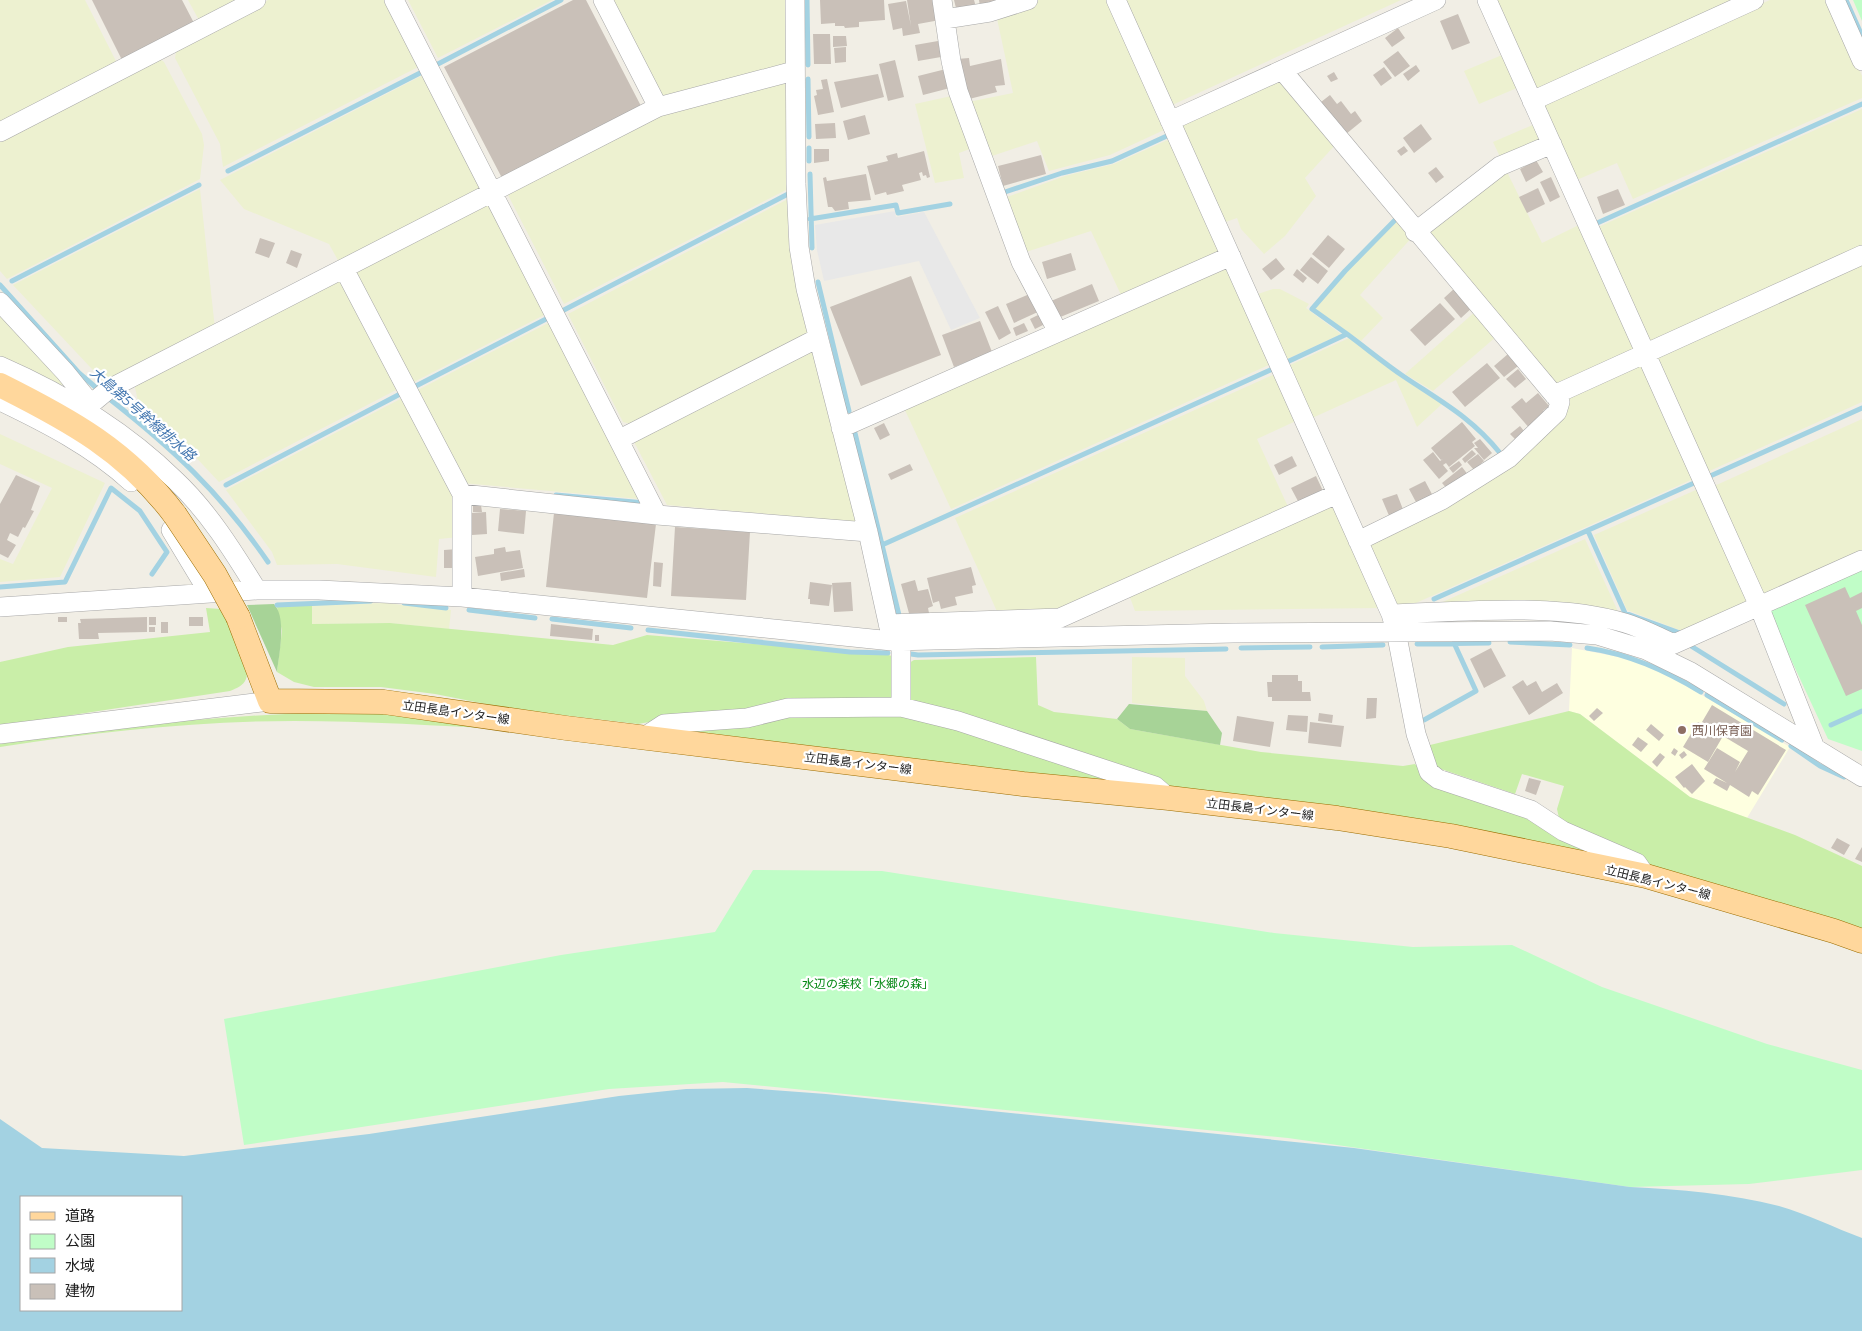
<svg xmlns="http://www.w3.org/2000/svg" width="1862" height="1331" font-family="Montserrat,'Noto Sans JP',sans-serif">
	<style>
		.education { fill: #feffe0 }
		.farmland { fill: #edf1d0 }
		.grass { fill: #c9eea8 }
		.forest { fill: #a7d397 }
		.park { fill: #c0fdc7 }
		.parking { fill: #e8e8e8 }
		.water { fill: #a3d2e2; fill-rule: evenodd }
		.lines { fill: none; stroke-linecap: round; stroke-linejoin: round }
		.stream { stroke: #a3d2e2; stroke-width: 5 }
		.building { fill: #c9c0b8 }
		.minor-casing { stroke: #a7a7a7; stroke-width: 20 }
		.major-casing { stroke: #9b6d00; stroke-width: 25 }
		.minor { stroke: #fff; stroke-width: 19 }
		.major { stroke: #ffd79c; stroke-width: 24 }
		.major-bridge-casing { stroke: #9b6d00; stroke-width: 25; stroke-linecap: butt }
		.major-bridge { stroke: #ffd79c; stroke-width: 24 }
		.education-dot { fill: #8d6e63; stroke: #fff; stroke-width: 2 }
		.labels { text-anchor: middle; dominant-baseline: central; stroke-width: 4.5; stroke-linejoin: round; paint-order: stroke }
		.street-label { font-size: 12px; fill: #202020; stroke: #fff }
		.education-label { font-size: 12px; fill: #785e54; stroke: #fff; text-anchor: start }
		.park-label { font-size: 12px; fill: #048813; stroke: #fff }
		.water-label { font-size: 14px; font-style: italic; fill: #4175af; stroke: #fff }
	</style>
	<rect width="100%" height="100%" fill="#f1eee5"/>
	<path class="education" d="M1572,648L1624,658L1650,667L1673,678L1790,747L1747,818L1690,797L1580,714L1569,711Z"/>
	<path class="farmland" d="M0,0H85L118,65L0,125Z
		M188,0H243L200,22Z
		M268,0H388L422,65L223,167L220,144L175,58L177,47Z
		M408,0H552L438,58Z
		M608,0H786L789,62L787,66L661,99Z
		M1038,0H1111L1161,109L1155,112L1164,130L1110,155L1049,171L1037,141L989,157L968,102L1013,93L996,14Z
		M1122,0H1401L1170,106Z
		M1493,0H1740L1534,93Z
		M1770,0H1828L1862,76V98L1633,199L1617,163L1574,181L1539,102Z
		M1502,55L1517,88L1479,104L1464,71Z
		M157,57L164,62L202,134L204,145L200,179L7,279L0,271V139Z
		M427,73L483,183L480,192L340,264L329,244L244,209L220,180Z
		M785,78L788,189L564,304L506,191L654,114Z
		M1277,78L1336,144L1305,178L1316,196L1285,236L1264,254L1241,229L1237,218L1223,223L1178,123Z
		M956,95L975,147L959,153L964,178L935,183L915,104Z
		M1862,109V249L1649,345L1596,228Z
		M1535,124L1542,142L1502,161L1493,142Z
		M1172,138L1224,253L1122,297L1091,231L1026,252L1004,198L1065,176L1114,164Z
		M1506,170L1542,243L1579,225L1634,347L1631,354L1558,387L1425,236L1427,229Z
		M200,189L215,329L106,384L13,285Z
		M788,199V234L793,270L810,333L634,425L623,422L568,314Z
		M489,200L548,313L410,384L351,270Z
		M1400,218L1414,235L1360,295L1383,318L1361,341L1314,309L1346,272Z
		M1862,262V402L1705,473L1654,354Z
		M1223,265L1231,268L1273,363L951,509L904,408Z
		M342,276L400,388L219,482L189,450L140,410L134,383Z
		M1273,289H1280L1309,304L1306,308L1341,334L1285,360L1255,295Z
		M0,309L66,380L61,387L0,358Z
		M1477,310L1497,336L1433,391L1405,374Z
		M552,321L640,499L462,483L414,392Z
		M1349,338L1402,378L1442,404L1417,427L1396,380L1310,419L1288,366Z
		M811,345L857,522L667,505L632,438Z
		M1639,360L1693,479L1407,607H1394L1366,547L1457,498L1564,399Z
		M1277,373L1298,420L1257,439L1289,509L1054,614L999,616L955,518Z
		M406,396L454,490L459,537L439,539L436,577L337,564L277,565L272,552L226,490Z
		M1862,419V555L1768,597L1760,594L1712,487Z
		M0,434L105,483L60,577L0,582V559L13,564L52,488L0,464Z
		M1698,489L1751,605L1687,633L1627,610L1594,535Z
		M1333,502L1380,608L1135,611L1128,592Z
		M1585,539L1620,616L1438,604Z
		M384,603L451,610L449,629L390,623L312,624V605Z
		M1132,657L1185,658V676L1204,701L1207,711L1132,703Z"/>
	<path class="grass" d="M312,605V624L390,623L613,645L647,635L889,655L896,658L895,696L889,703L671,718L638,724L511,709L435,694L381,687H314L294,682L277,672L282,631L277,607Z
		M206,608L221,609C228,624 252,663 246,679C243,686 237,688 230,691L0,726V662L68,647L210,632Z
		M1036,657L1038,705L1054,712L1117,719L1130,729L1261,752L1403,766L1415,764L1424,775L1508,804L1633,864L1172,790L909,702V663L914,660Z
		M1569,711L1580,714L1690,797L1795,835L1862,866V937L1658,872L1575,832L1559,818L1557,809L1564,786L1522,774L1515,794L1435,767L1426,746Z
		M785,712H903L1149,788L674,729Z
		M307,713L391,714L517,730C443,726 369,721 294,721C196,721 97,732 0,747V742C102,728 204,717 307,713Z"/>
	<path class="forest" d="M274,604C287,618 279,654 277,672L247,605Z
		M1129,704L1207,711L1222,733L1220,745L1130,729L1117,719Z"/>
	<path class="park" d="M1853,0H1862V21Z
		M1862,565V751L1828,739L1767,608Z
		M753,870L882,871L1274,933L1413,947L1512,945L1602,987L1767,1044L1862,1070V1170L1749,1184L1630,1187L1288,1138L723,1082L609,1089L244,1145L224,1019L561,955L715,932Z"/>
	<path class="parking" d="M895,211L896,217L924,212L980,318L951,330L919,261L824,281L817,250L815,225Z"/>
	<path class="water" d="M747,1088L826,1094L1354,1148L1630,1187C1680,1189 1731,1194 1779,1206C1807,1214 1835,1228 1862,1238V1331H0V1119L42,1148L184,1156L369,1134L619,1096L686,1089ZM21,1197H181V1310H21Z"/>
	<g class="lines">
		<path class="stream" d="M807,0L808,65
			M1846,0L1862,36
			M436,65L561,0
			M808,79L809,137
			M809,148V161
			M228,171L422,72
			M810,174L812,248
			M1002,193L1062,173L1112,161L1169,135V133
			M810,219L896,205L898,213L950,204
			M1595,224L1862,104
			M12,281L199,185
			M818,282L849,411
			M0,285L79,373L100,391
			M562,311L788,194
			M1347,334L1312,309L1345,271L1398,217
			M1287,362L1347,334C1366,348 1384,363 1403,376C1440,401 1471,417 1500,453
			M412,388L550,317
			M107,397C172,448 220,492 268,562
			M855,433L899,615
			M1708,477L1862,408
			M226,485L402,393
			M556,495L645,503
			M1588,531L1625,613L1680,633
			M882,545L1275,368
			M0,587L65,582L111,488L140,511L167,552L152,574
			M1434,599L1694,483
			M404,603L446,608
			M277,605L371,601
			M469,610L535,618
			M552,619L631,628
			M648,630L850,652L888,653
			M1510,642L1570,645
			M1417,644L1489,643
			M1691,646L1784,704
			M1322,647L1383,645
			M1241,648L1310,647
			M1587,648C1629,654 1664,670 1701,692
			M911,654L918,655L1226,649
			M1707,695L1782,740
			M1424,720L1476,691L1454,643
			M1831,725L1862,711
			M1791,746L1820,766L1844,777"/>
	</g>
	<path class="building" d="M92,0H182L194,23L122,60Z
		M573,0H586L641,106L502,178L444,67Z
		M820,0H884L885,20L859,22V27L845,28L844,26H835V23L821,24Z
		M907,0H936L940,20L918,24L920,33L903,36L902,28L893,30L888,4L906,1L911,26Z
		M954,0H974L976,7L957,12Z
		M979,0H1000L980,6Z
		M1458,14L1470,43L1452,50L1440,21Z
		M1398,28L1405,38L1392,47L1385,38Z
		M813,34H830L831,64H814Z
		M833,36H846L847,46L833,47Z
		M938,41L941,57L918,61L915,45Z
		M846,47V62L835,63L834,48Z
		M1398,51L1410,66L1395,77L1383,62Z
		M969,58L970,66L1001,59L1005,85L995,86L997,92L969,99L957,59Z
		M895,60L904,97L888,101L879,64Z
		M1416,65L1420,71L1408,81L1403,74Z
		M1384,67L1392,78L1381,86L1373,75Z
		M946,69L950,88L923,95L918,76Z
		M1334,72L1338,79L1331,82L1327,76Z
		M878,74L884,97L841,108L834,82Z
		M827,79L834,112L818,115L814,96L817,95L816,90L823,89L821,80Z
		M1330,95L1337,104L1341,101L1351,114L1355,111L1362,121L1346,134L1321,102Z
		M865,115L870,134L848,140L843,121Z
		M835,123L836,138L816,139L815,124Z
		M1421,124L1432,139L1414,153L1403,138Z
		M1404,146L1408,151L1401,156L1397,151Z
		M814,149H829V161L814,163Z
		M924,151L930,177L927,178L926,175L923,176L922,172L919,173L921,180L902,185L904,191L887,195L886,192L875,195L867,166L888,161L886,156L897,153L898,158Z
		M1041,155L1046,174L1003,186L998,166Z
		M1536,160L1543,172L1526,182L1520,169Z
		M1436,167L1444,177L1436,183L1428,173Z
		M866,174L871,200L848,202L849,209L835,211L832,207H828L823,178L826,177L827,181Z
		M1551,177L1560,197L1550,202L1540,182Z
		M1538,188L1545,204L1527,213L1519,197Z
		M1618,189L1625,205L1603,214L1597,197Z
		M1328,235L1345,249L1329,268L1312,254Z
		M260,238L275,243L269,258L255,253Z
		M291,250L302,254L297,268L286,263Z
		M1071,253L1076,270L1047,279L1042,262Z
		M1311,257L1328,271L1318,284L1300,270Z
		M1276,258L1285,269L1271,280L1262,269Z
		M1297,269L1307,278L1303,283L1293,275Z
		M911,276L941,355L861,386L830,307Z
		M1092,284L1099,301L1058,318L1051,301Z
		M1456,287L1473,307L1461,318L1444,298Z
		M1032,293L1040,311L1014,323L1006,304Z
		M1440,303L1455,319L1425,346L1410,330Z
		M998,306L1011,333L999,340L985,312Z
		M1042,313L1047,323L1035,329L1030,319Z
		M980,321L992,352L954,367L942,335Z
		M1024,323L1028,331L1016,336L1013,328Z
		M1508,354L1518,366L1504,377L1494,366Z
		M1487,363L1500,378L1465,407L1452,392Z
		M1518,369L1526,379L1515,388L1506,379Z
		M1538,393L1549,406L1543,411L1548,417L1531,430L1511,407L1522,398L1526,403Z
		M1462,422L1476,439L1472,442L1475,446L1449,467L1446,463L1443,465L1448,471L1439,479L1423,460L1433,452L1440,461L1443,459L1441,460L1431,448Z
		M884,423L890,435L880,440L874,428Z
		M1520,426L1524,431L1515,439L1510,434Z
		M1480,439L1492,453L1484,460L1474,448H1478L1474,443Z
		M1472,450L1476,454L1465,463L1462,459Z
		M1478,454L1484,461L1474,470L1467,462Z
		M1292,456L1297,466L1279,475L1274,465Z
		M1459,461L1462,465L1453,473L1449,468Z
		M910,464L913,470L891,480L888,474Z
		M1462,467L1469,476L1449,491L1442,483Z
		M16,475L40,486L31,510L34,511L25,528L23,527L18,537L10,533L7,540L16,545L8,558L0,554V504Z
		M1316,476L1323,491L1299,503L1291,488Z
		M1425,481L1433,496L1417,504L1409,489Z
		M1397,494L1404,512L1390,518L1382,499Z
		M481,505L482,512H473V506Z
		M500,509L526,511L524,534L498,531Z
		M486,512L487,534L472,535L471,513Z
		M554,513L656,524L647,598L546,587Z
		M675,527L750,532L746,600L671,596Z
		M505,547L506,552L520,550L523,568L478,576L475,557L494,554V549Z
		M458,549V568H444V550Z
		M654,562L663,563L661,587L653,586Z
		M971,567L976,585L972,586L973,593L955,597L957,605L941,609L939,601L933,603L927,578Z
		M524,569L525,577L501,581L500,573Z
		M915,580L918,591L928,589L933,606L928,608L929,613L910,617L901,584Z
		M810,582L832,585L829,606L810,604V599H808Z
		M851,582L853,611L834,612L832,583Z
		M1845,587L1850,598L1862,592V608L1856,611L1862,625V689L1846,696L1805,605Z
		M58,617H67V622H58Z
		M147,617V632L98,633L99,639H79L78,623H81L80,619Z
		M149,617H156V625H149Z
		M189,617H203V626H189Z
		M161,622H168V633H161Z
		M551,624L593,629L592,640L550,636Z
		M149,627H155V632H149Z
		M595,635H599V641H595Z
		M1491,648L1506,676L1484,688L1470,659Z
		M1272,675H1298V681H1302V692H1310L1311,701H1272V697H1268L1267,682H1272Z
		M1523,680L1527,686L1536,681L1542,692L1557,683L1563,693L1529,715L1512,687Z
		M1367,698H1377L1376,718L1366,719Z
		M1712,705L1786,750L1758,795L1752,791L1749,797L1730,785L1727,791L1713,783L1716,778L1727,783L1704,769L1717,748L1740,762L1735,772L1748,751L1723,736L1708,762L1683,747L1698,722L1720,735L1722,731L1718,728L1716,731L1702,722Z
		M1597,708L1603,713L1594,721L1589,716Z
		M1319,713L1333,715L1332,723L1318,721Z
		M1288,715L1308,716L1307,732L1286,730Z
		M1237,716L1274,722L1270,747L1233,741Z
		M1310,722L1344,726L1341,747L1308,743Z
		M1651,724L1664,735L1659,741L1646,730Z
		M1638,737L1648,744L1641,752L1632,745Z
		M1674,748L1678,751L1675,756L1671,753Z
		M1684,751L1687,755L1682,759L1679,755Z
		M1660,753L1665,757L1657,767L1652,762Z
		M1692,764L1705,781L1692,794L1685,787L1684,788L1675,777Z
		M1529,778L1541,781L1536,795L1525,791Z
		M1837,838L1850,845L1844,855L1831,848Z
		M1862,847V862L1855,859Z"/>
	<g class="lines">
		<defs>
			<path id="minor" d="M394,0L657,515
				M603,0L658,107
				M795,0L796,184L799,247L806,289L868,532L892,641
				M942,0L951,61L958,91L1021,262L1058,332
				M1116,0L1391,614L1396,631L1416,734L1429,772L1438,779L1531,810L1563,831L1637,863L1646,876
				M1487,0L1759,606L1815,748
				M1835,0L1862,61
				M945,19L990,12L1028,0
				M1282,70L1560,402L1557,412L1509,458L1442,500L1358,541
				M1532,101L1754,0
				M1170,121L1436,0
				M0,132L256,0
				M1415,232L1500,166L1552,144
				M344,269L462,494V597
				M0,302L65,372L91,404
				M0,366C64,394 125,431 175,480C208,511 233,551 257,590
				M1554,395L1862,255
				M0,401C46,423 93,447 131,482
				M86,411L91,404L109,389L658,107L794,71
				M841,428L1231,256
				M620,439L818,338
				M462,494L657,515L868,532
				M171,530L209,593
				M0,607L257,590H319L462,597L892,641L1233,633L1550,631L1597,635L1646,650L1691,672L1862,777
				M1391,614C1462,612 1557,602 1625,623C1642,628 1658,637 1674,644L1862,560
				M888,624L1060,618L1337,494
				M901,641V707
				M0,734L270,701
				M644,737L664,724L747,718L788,708L901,707L958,721L1155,786L1169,798"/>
			<path id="major" d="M0,385C70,420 127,451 175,515
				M238,617L270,701L384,702L566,728L1023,784L1169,798L1337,818L1451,836L1646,876L1834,931L1862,941"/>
		</defs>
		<use href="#minor" class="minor-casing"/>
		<use href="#major" class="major-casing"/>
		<use href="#minor" class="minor"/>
		<use href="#major" class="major"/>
		<defs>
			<path id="major-bridge" d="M175,515L215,575L238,617"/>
		</defs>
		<use href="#major-bridge" class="major-bridge-casing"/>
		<use href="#major-bridge" class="major-bridge"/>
	</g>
	<circle class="education-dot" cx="1682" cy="730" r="5"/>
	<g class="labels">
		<g class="street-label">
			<text transform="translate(456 712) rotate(8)">立田長島インター線</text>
			<text transform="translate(858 763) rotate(7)">立田長島インター線</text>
			<text transform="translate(1260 809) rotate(7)">立田長島インター線</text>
			<text transform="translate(1658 882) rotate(14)">立田長島インター線</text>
		</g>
		<g class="education-label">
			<text x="1692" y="730">西川保育園</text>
		</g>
		<g class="park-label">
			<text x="868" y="983">水辺の楽校「水郷の森」</text>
		</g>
		<g class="water-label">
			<text transform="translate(143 414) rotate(41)">大島第5号幹線排水路</text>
		</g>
	</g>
	<rect x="20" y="1196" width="162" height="115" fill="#ffffff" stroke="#a6a6a6"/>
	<rect x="30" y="1212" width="25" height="8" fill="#ffd79c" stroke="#a6a6a6"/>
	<text x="65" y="1221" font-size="15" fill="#202020">道路</text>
	<rect x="30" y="1234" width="25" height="15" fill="#c0fdc7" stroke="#a6a6a6"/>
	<text x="65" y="1246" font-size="15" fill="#202020">公園</text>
	<rect x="30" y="1258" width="25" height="15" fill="#a3d2e2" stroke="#a6a6a6"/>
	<text x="65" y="1271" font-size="15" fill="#202020">水域</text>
	<rect x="30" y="1284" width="25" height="15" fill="#c9c0b8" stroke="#a6a6a6"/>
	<text x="65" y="1296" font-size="15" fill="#202020">建物</text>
</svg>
